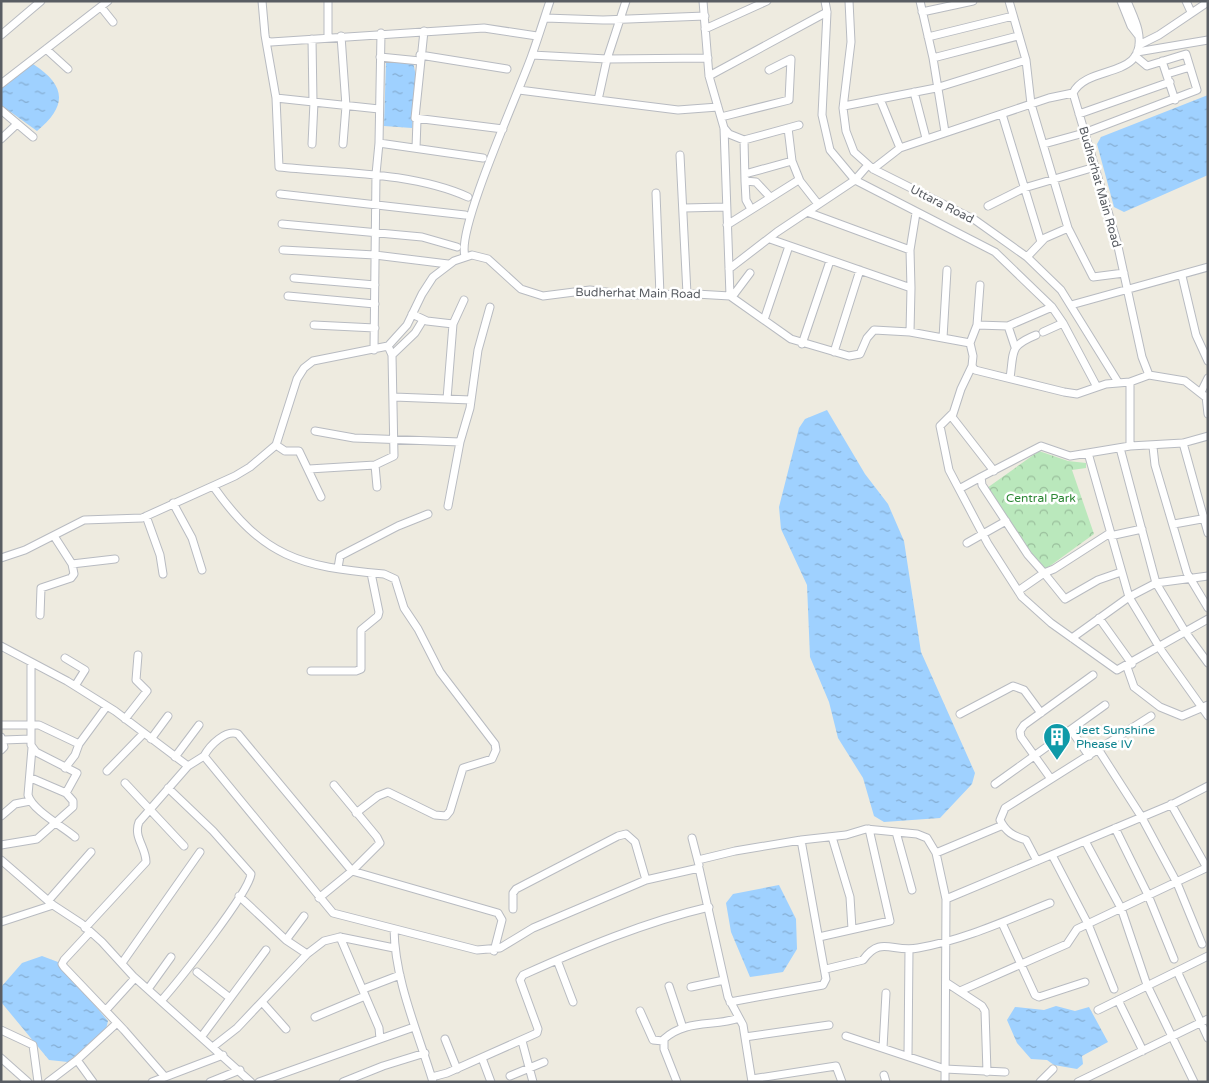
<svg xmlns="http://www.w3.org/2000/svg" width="1209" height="1083" font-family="'Varela Round',sans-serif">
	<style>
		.forest { fill: url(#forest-crowns) }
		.water { fill: url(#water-ripples) }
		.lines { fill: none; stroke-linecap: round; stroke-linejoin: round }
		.minor-casing { stroke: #b8bbc1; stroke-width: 9 }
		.minor { stroke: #fff; stroke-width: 7 }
		.labels { text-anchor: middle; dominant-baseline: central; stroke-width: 5; stroke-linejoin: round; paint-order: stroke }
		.street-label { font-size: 12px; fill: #595d63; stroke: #fff }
		.park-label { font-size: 12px; fill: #2d8735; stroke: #fff }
		.culture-label { font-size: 12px; fill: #0d838f; stroke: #fff; text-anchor: start }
	</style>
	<defs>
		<pattern id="forest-crowns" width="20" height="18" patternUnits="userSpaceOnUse" patternTransform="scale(1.25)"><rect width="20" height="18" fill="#bae8bc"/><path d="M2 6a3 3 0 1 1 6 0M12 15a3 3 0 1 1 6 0" fill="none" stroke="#9abf9c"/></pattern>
		<pattern id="water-ripples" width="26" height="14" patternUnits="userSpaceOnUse" patternTransform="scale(1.25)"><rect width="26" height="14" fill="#9fd1ff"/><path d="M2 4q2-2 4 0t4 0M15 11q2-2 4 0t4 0" fill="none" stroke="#85add2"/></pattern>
	</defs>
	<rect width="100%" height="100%" fill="#eeebe0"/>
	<path class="forest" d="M1039,451L1068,461L1086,463V468L1072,470L1094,534L1043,571L987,488Z"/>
	<path class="water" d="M386,62H413L417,81L412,128L384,126Z
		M33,64C67,86 67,106 37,131L1,105V87Z
		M1208,95V175L1124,212L1114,207L1097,144L1101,137Z
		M827,410L865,474L888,504L904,541L921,652L975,773L972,784L940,818L884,822L874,816L863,778L838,738L829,702L810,657L807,585L781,529L779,507L799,428L805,419Z
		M779,885L796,919L797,949L783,972L750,977L731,932L726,903L733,894Z
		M42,956L58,962L108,1021L106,1029L68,1062L49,1060L1,1002L2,986L22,963Z
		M1056,1006L1075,1011L1089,1007L1108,1042L1082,1056L1083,1064L1077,1069L1054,1065L1047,1060L1031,1059L1017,1043L1007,1020L1015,1007L1044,1010Z"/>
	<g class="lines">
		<defs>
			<path id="minor" d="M262,1L265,35L266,41L271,42L484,28L537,36
				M328,1V37
				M626,1L607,59L708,58
				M703,1L709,76L724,128L730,296
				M825,1L827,12L822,115L830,150L855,180L995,252L1052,307L1063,323L1097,387
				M849,1L851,42L843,108L846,131L854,152L873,169L975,220L1027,257L1061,290L1118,382
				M920,1L933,58L945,132
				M1009,1L1026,60L1031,104L1068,228L1093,277L1124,273
				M1121,1L1131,26L1138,35
				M1127,1C1131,11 1136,21 1138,30C1149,81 1088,63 1073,93L1117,242L1142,357L1149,375
				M1186,1L1191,12
				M101,7L113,22
				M922,12L973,1
				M545,18L603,20L705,16
				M705,29L767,1
				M424,31L415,118L503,129
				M1,35L41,1
				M341,36L346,106L343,144
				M928,37L1013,16
				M312,39L313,102
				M266,41L276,98L279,167C338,173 413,172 468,197
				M1139,45L1159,35L1208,2
				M46,49L68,69
				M1137,52L1208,40
				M420,55L507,69
				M380,57L420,61
				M933,58L1018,36
				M1162,61L1175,100
				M1167,74L1190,67
				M709,76L827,12
				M1,84L108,1
				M519,90L598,100L607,59L532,55
				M914,92L926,138
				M276,98L379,109
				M880,99L900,148
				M598,100L678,110L718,107
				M844,106L936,88L1026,60
				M1,110L33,137
				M1002,114L1041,242
				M1079,114L1170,82
				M721,117L789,100L791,59L769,70
				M724,128L729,134L744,140L745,181
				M788,128L792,161L800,181
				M1,139L17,124
				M744,140L799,125
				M379,143L483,158
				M312,144L314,102
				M1044,144L1084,133L1197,90L1186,54L1147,66L1135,56
				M416,148L417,120
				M680,155L687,294
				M873,169L900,148L1049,98L1073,93
				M745,174L792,161
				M656,193L660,295
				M280,194L465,215
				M988,206L1024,188L1095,167
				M684,208L726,207
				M751,209L746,200L745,181L756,182L770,197
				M807,212L910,250
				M282,224L422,237L457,247
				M727,225L797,181H800L818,204
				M770,239L911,288L910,332
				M283,250L375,255L448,264
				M465,256C456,229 520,90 532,55C538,38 544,19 550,1
				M1027,257L1045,238L1068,228
				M729,269L777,232L855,180L868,165
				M1182,276L1196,335L1208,361
				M294,278L375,285
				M911,288L910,250L916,213
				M288,296L375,304
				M732,297L750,273
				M1071,305L1208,267
				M412,314L427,321L453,324L464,300
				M764,320L789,246
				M314,325L375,328
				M977,325L1008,326L1052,307
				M1008,326L1015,347
				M1043,332L1063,323
				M943,338L947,270
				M970,343L977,325L980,285
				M802,344L830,261
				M374,350L376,174L379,143L381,33
				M834,352L860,270
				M392,355L415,333L423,320
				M972,366L961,389L952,417L994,471
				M1010,378C1014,351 1009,346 1036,335
				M1130,382V446
				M1201,392L1208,378
				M1206,396L1208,414
				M394,397L471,400
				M447,399L453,324
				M953,413L940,426L949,470L988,544L1022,597L1051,623L1117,670L1208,619
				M315,431L354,438L460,442
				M1183,443L1208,533
				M276,445L285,451H299L321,497
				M1153,447L1155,465L1187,573L1208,608
				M1120,448L1156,583L1186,633L1208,663
				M1088,453L1129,597L1161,650L1208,716
				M309,469L375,465
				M213,486C263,557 300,567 384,574L395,579L404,608L418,629L440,672L495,744L496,750L492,759L463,768L450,811L446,816L435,815L388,792L378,796L356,813
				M377,487L375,465L394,456L392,355L388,346
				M959,489L981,477
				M173,503L192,538L202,570
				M448,506L460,442L470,408L478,350L490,307
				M146,516L160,555L163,574
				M1174,524L1207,518
				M1110,533L1054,569L1044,573L1028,555L982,485L981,477L1041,446L1070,456L1130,446L1183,443L1208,436
				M1110,536L1142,529
				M967,543L1006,521
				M1,558L25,550L84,520L142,518L235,476L250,467L276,445L297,379L304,368L313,361L388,346L407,325L422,294L433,277L454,261L472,255L488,259L521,289L543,296L590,290L630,295L696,294L730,296L791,339L849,356L860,354L867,338L874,330L910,332L970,343L973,356L972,366L975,370L1064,392L1077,394L1106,384L1130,382L1149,375L1185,381L1208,399
				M72,564L115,559
				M338,568L340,556L398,526L428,514
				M1018,591L1044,573L1065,599L1098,580L1121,572
				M40,615L41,588L71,578L74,574L72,564L54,536
				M1099,618L1132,664
				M1072,638L1129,597L1156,583L1208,576
				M1,646L67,681L115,711L188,766
				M65,658L85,670L75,686
				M1127,667L1134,687L1160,707L1182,716L1208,705
				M311,671H356L361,669V630L378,616L379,612L371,573
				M960,714L1013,686L1024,690L1041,713
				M125,719L147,691L136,680L138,655
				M1,725H39L79,744
				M1071,730L1089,756
				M151,739L168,716
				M3,740L31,739
				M32,748L28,795C32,810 62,826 75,837
				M1098,749L1141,816L1177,883L1202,944
				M1,750L4,747L1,737
				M204,756C210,745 226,729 238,734L352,871L498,913L502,920L494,951
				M175,757L199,725
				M65,768L75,755L79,744L107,706
				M107,771L144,733
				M31,778L66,793
				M1051,779L1021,737L1020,731L1024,725L1093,675
				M125,783L184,846
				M995,784L1105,705
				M1171,804L1207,868
				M1,816L15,804L30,801
				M1115,828L1148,895L1174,959
				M896,832L912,890
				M832,837L850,897L852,929
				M692,838L699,865
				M1085,841L1121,908L1147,985L1194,1082
				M1,845L37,839L73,807V801L66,793L77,773L36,752L31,745V663
				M1052,855L1088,924L1114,989
				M1,860L53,905L82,924L102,942L133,976L251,1082
				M698,860L735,851L801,840L846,835L866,829L917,834L927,838L936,853
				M1037,861L1026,840C1013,836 1006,832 1000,820L1005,808L1151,716
				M239,896L286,940L307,954L324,941L340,937L394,948
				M319,898L352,871L380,843L377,837L334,785
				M946,899L936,853L1003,825
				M48,901L91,852
				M513,909V893L516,889L618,836L626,834L635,842L646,880
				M1,922L53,905
				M1002,923L1035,995L1039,997L1085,982
				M85,928L146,862C146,847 133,837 139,822L188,766L204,756L333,913L477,950L500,948L533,928L646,880L699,868L728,997L743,1025L752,1082
				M394,929C395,982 418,1032 433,1082
				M90,932L64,960L62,964L64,967L124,1030L165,1077
				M819,937L890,921L869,829
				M286,940L304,916
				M557,960L573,1002
				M122,963L200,852
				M826,969L863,960C881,935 892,953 918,948C964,940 1007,920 1050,903
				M1177,971L1208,1038
				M197,972L230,998
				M947,983L982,1006L985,1011L987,1072
				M669,986L683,1028
				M691,987L724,980
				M366,988L400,975
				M148,989L171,957
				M960,991L1067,944L1077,929L1208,867
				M1118,1000L1143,1051
				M161,1001C177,983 249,893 251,874L213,831L168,788
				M262,1002L286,1029
				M730,1002L823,985L826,979L801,840
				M106,1010L135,978
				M1098,1010L1208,956
				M640,1011L653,1040L663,1041
				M315,1017L365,996
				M1,1030L33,1045L38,1082
				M202,1036L266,950
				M846,1036L945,1069L1005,1072
				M745,1037L829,1025
				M380,1039L414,1027
				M445,1039L457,1069
				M522,1041L533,1082
				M214,1046L237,1028L307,954
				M883,1048L886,993
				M908,1056L909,950
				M1,1058L28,1082
				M482,1058L491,1082
				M77,1060L93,1082
				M884,1075L886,1082
				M510,1076L544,1062
				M432,1077L447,1073L537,1033L538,1029L520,980L523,975C583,948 645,922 709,907
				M752,1079L836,1066L842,1082
				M48,1082L77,1060L117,1023
				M152,1082L223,1055
				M210,1082L240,1070
				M259,1082L380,1039L379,1028L340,937
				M343,1082L383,1066L425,1053
				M677,1082L664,1049V1039C686,1019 714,1027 739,1018
				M945,1082L946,899L1173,804L1208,786
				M1040,1082L1053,1069
				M1078,1082L1208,1019"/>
		</defs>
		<use href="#minor" class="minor-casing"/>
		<use href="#minor" class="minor"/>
	</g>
	<defs>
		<symbol id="building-pin" viewBox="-11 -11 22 30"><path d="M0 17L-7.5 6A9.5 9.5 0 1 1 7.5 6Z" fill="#0f9aa8" stroke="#fff"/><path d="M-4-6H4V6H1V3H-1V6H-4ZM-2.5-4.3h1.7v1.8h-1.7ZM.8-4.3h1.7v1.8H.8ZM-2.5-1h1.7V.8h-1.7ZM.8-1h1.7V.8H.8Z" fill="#fff"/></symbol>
	</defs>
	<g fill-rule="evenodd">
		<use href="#building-pin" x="1041" y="721" width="32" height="43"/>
	</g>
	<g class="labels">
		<g class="street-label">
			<text transform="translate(1100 187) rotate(74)">Budherhat Main Road</text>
			<text transform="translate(942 204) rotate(27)">Uttara Road</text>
			<text transform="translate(638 293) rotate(1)">Budherhat Main Road</text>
		</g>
		<g class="park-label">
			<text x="1041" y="498">Central Park</text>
		</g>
		<g class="culture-label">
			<text x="1076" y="730">Jeet Sunshine<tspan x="1076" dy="14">Phease IV</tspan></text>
		</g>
	</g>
	<rect width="1209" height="1083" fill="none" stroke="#595d63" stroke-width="5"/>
</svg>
